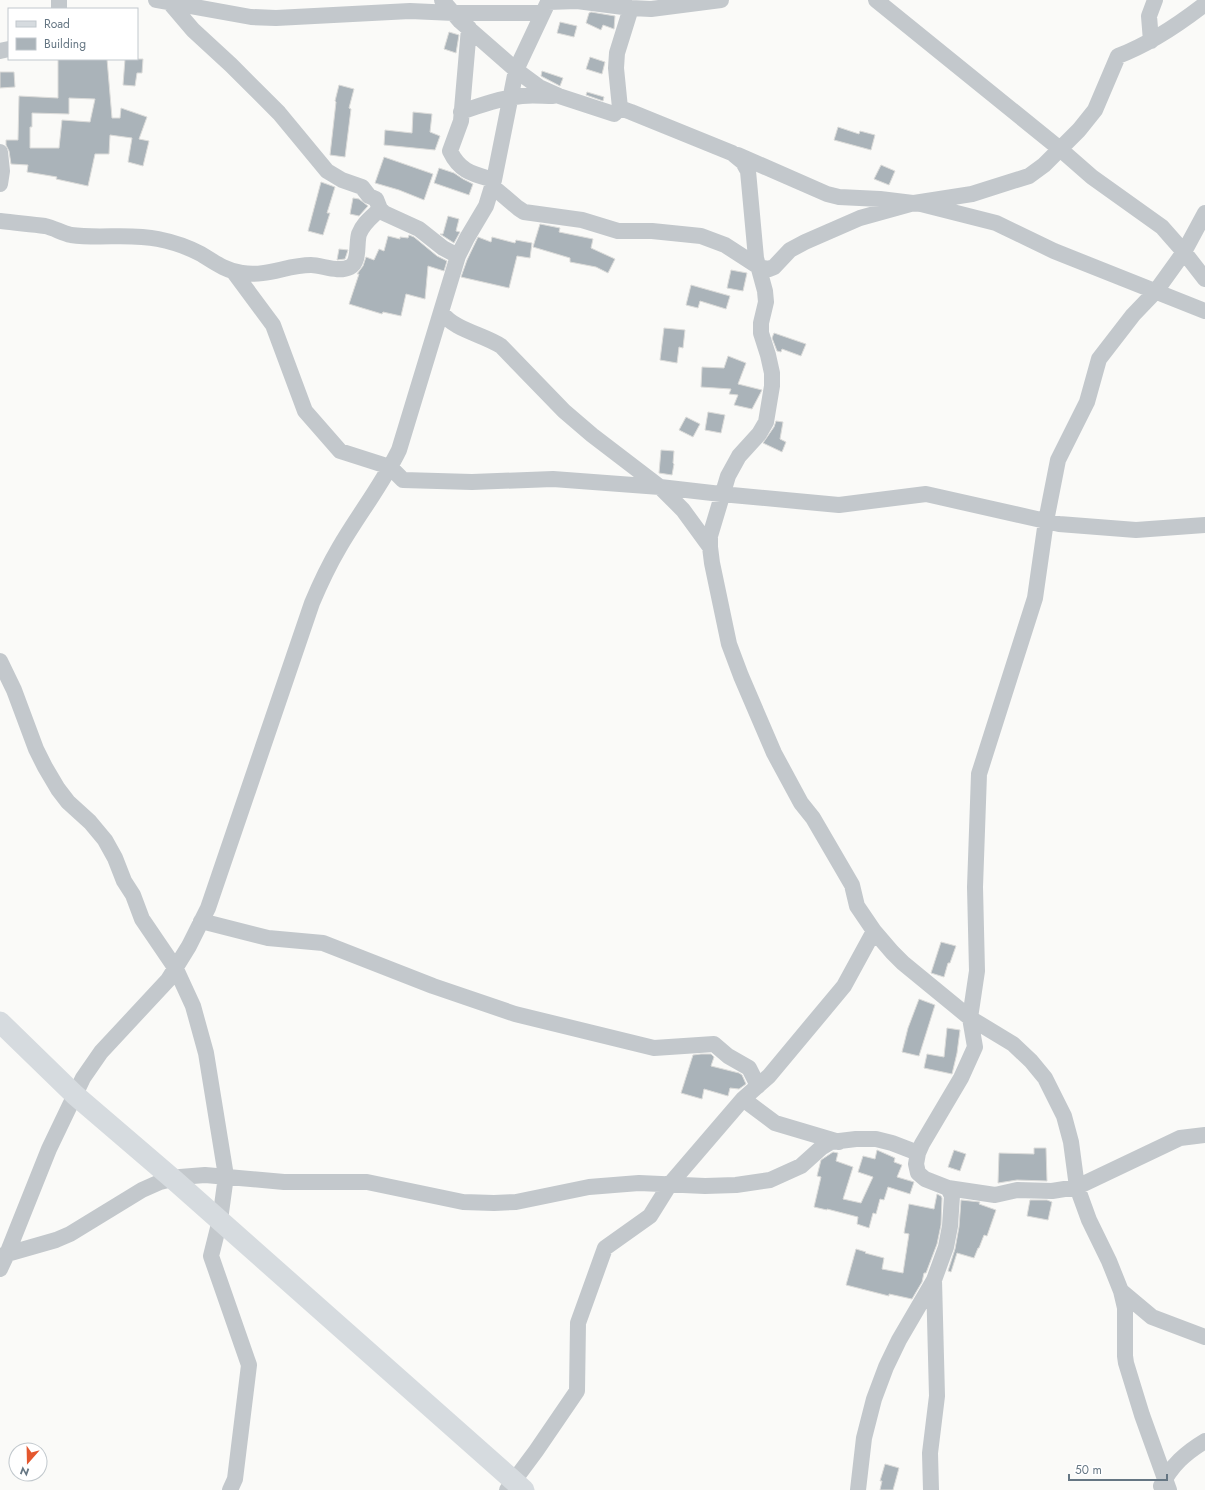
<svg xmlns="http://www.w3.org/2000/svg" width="1205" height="1490" font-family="Jost,sans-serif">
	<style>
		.building { fill: #aab3b9; stroke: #dcdcda; fill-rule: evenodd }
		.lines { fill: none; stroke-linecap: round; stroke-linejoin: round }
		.minor { stroke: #c3c8cc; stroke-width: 16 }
		.major { stroke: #d6dbdf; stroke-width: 21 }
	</style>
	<rect width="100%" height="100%" fill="#fafaf8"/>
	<path class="building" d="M591,12L615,16L614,29L603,25L601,30L586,23L589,13Z
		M560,22L577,26L574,37L557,33Z
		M449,32L459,35L456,53L444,49Z
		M590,57L605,62L602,74L586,69Z
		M58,59H107L112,118H120L121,108L147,117L139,139L149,141L143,166L128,162L132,138L110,135L109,154H95L88,186L56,179L57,177L27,172L28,165L11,164L9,151L6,145V140H18L19,96L58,98ZM69,98L95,99L90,122L62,120L59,148H30V127H32V113L69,114Z
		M125,59H143L142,73H137L135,86L123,85Z
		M542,71L563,78L560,86L541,76Z
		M0,72H14L15,87L0,88Z
		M339,85L354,89L349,108L351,109L345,157L330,155L336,102L335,101Z
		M587,92L604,97L603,101L586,95Z
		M413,112L432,114L430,132L440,136L435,150L384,145L385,130L412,133Z
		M838,127L859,134L860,131L875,135L871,150L834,140Z
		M384,157L433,174L424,200L399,190L375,183Z
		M881,165L895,171L889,185L874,179Z
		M439,168L454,173L463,179L473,184L469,195L434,183Z
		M321,182L335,187L327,213H330L323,235L308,231Z
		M353,198L359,199L368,206L359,216L350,214Z
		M448,216L459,219L456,231L460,232L454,243L440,234H443Z
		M540,224L560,228L559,232L593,239L591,248L615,259L608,273L596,267L570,262V258L533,247Z
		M409,235L414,237L437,256L447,261L444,271L428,266L425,299L406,294L401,316L383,312L382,314L349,304L359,274H357L363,266L366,257L374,260L379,249L384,251L388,236L400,239V237L408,238Z
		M478,237L491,242L492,237L515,243L516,240L532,243L530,258L517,256L509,288L461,277L467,260Z
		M339,249L348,250L345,259L337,260Z
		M731,270L747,273L743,291L727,288Z
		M691,285L730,296L726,309L700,301L698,308L686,305Z
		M664,328L685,330L683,348L679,347L677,363L660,360Z
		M774,333L806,344L801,356L782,349L781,352L777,351L772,338Z
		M728,356L746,363L738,384L762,390L752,409L734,405L738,395L729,394L731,389L701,387L702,367L724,368Z
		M708,412L725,415L721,433L705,430Z
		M686,417L700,424L693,437L679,430Z
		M776,421L783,422L780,439L786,442L782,452L763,443L774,427Z
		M661,450L674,451L673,463L674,464L672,475L659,473Z
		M941,942L956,946L951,960L950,963H948L944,977L931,973Z
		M919,999L935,1005L919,1056L902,1052L908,1028Z
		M947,1028L960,1030L957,1053L952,1074L924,1068L927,1054L944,1057Z
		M701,1054H711L714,1057L711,1066L739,1073L742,1075L746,1084L739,1089L730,1088L728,1096L704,1089L702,1099L681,1093L693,1055Z
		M1034,1148H1046L1047,1181L1017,1180L998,1183L999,1153L1034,1154Z
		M877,1150L895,1158L894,1162L902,1165L897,1177L914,1182L910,1194L888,1187L884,1200L880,1199L876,1214L873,1213L869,1228L857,1224L858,1217L827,1209V1210L814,1207L821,1177L817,1176L821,1160L833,1152L838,1153L836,1161L853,1167L843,1199L861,1203L873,1177L858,1172L863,1156L875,1159Z
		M954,1150L966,1154L960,1171L948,1167Z
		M937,1194L941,1196L942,1198L941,1225L937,1244L926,1273H924L922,1282L912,1299L889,1294V1296L846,1285L856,1249L866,1252L865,1253L884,1258L882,1269L903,1273L909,1234L904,1233L909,1204L934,1209Z
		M961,1200L980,1202L979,1204L996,1210L987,1236L984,1235L979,1248H978L974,1258L957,1253L951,1272L948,1271L955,1249L959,1227Z
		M1030,1200H1047L1052,1202L1048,1220L1027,1216Z
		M885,1464L899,1468L893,1490H880L882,1481H880Z"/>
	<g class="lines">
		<path class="minor" d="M156,0L251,17L276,18L410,11L454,13H542
			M442,0L460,21L516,70L539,87L559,96L614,114L620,108L631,112L732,153L743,162L748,171L756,258L765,291L766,302L761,323V333L768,355L772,373V386L766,422L759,434L739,456L728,476L710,536V547L712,563L729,644L741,676L774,753L801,803L813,818L852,885L857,906L874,931L892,952L903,963L970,1018L1013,1044L1031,1061L1045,1078L1064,1116L1071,1142L1077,1187L1089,1220L1109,1261L1121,1291L1125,1308V1356L1126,1363L1142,1415L1169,1490
			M876,0L1060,149L1092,177L1162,227L1184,252L1205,279
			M548,2L577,1L631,8L651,9L721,0
			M170,3L193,30L231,65L279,113L327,171L342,180L362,187L369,196L376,199L380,209L384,213L419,229L443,248L458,256
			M59,9V0
			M469,28L461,121L450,151C460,172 473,174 494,180
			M1151,41L1149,16L1155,0
			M0,51L9,49
			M620,108L616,68L617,53L631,8
			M461,112C481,105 501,98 522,96C532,95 543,96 553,96
			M0,152L2,171L0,184
			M738,155L827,194L839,197L880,199L921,204L996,223L1054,251L1205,311
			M492,186L518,208L524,212L582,220L618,231H652L701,236L725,245L759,267L769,269L774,267L790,250L805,242L860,218L914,203L972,194L1029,176L1044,165L1079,130L1095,110L1118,56C1150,44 1178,25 1205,4
			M1205,213L1184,252L1156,291L1133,315L1099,359L1087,402L1058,460L1046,521L1035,598L979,774L975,887L977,971L970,1018L975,1047L961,1078L922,1144L918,1153L916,1164L918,1173L925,1179L948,1188L995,1195L1017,1190L1052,1191L1077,1187L1180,1138L1205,1135
			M0,221C15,223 30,224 45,226C54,228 62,233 71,235C100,239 130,233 158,239C173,242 188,247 201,254C214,262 226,271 242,273C267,277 287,265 311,265C322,265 338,273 350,267C360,262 356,244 359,234C363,223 372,217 380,209
			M233,271L273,325L305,411L340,451L390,467L403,480L472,482L553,479L660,487L721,494L839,505L926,494L1059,524L1136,530L1205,525
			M442,313C455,330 482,334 501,346L564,411L592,435L660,487L683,510L710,547
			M0,661L14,690L36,749L45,767L58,789L68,802L90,822L105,840L115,858L124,881L133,895L142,919L176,969L193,1006L206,1053L226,1176L220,1220L211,1256L249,1365L235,1479L230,1490
			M201,921L268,938L323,943L433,986L515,1014L654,1048L714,1044L728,1056L749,1068L758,1086
			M839,1142L775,1123L743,1099L769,1076L844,986L874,931
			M0,1256L56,1240L70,1234L142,1190L160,1182L180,1177L205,1175L284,1182H367L463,1202L494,1203L516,1202L589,1187L639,1183L705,1186L736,1185L770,1180L801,1166L821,1148L831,1142L856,1139H876L892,1143L918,1153
			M0,1269L7,1254L49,1149L83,1078L101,1052L168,980L189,946L208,908L312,603C320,584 329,565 339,548C358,515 382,485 399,450L458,256L467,238L486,206L494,180L516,70L549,0
			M1121,1291L1152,1317L1205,1337
			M1161,1486C1172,1465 1185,1453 1205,1441
			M507,1490L536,1451L577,1391L578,1323L605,1248L650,1216L670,1184L743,1099
			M858,1490L864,1438L874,1399L886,1367L899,1340L934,1280L946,1247L950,1226L952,1196L948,1188
			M931,1490L930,1453L937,1396L934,1280"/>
		<path class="major" d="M0,1022L75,1095L173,1179L524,1490"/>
	</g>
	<rect x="8" y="8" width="130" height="52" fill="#ffffff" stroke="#c1c8cd"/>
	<rect x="16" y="21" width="20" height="6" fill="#d6dbdf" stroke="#c1c8cd"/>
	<text x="44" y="28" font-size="12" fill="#657683">Road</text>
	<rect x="16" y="38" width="20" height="12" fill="#aab3b9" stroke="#c1c8cd"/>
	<text x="44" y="48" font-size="12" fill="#657683">Building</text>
	<g transform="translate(28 1462) rotate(200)"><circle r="19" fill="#ffffff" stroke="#c1c8cd"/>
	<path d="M0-3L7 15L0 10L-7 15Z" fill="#e4572e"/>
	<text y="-6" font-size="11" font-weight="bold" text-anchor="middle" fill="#657683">N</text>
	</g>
	<path d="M1069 1474v6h98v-6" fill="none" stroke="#657683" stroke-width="2"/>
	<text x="1075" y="1474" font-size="12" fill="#657683" stroke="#ffffff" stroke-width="3" paint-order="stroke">50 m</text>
</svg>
